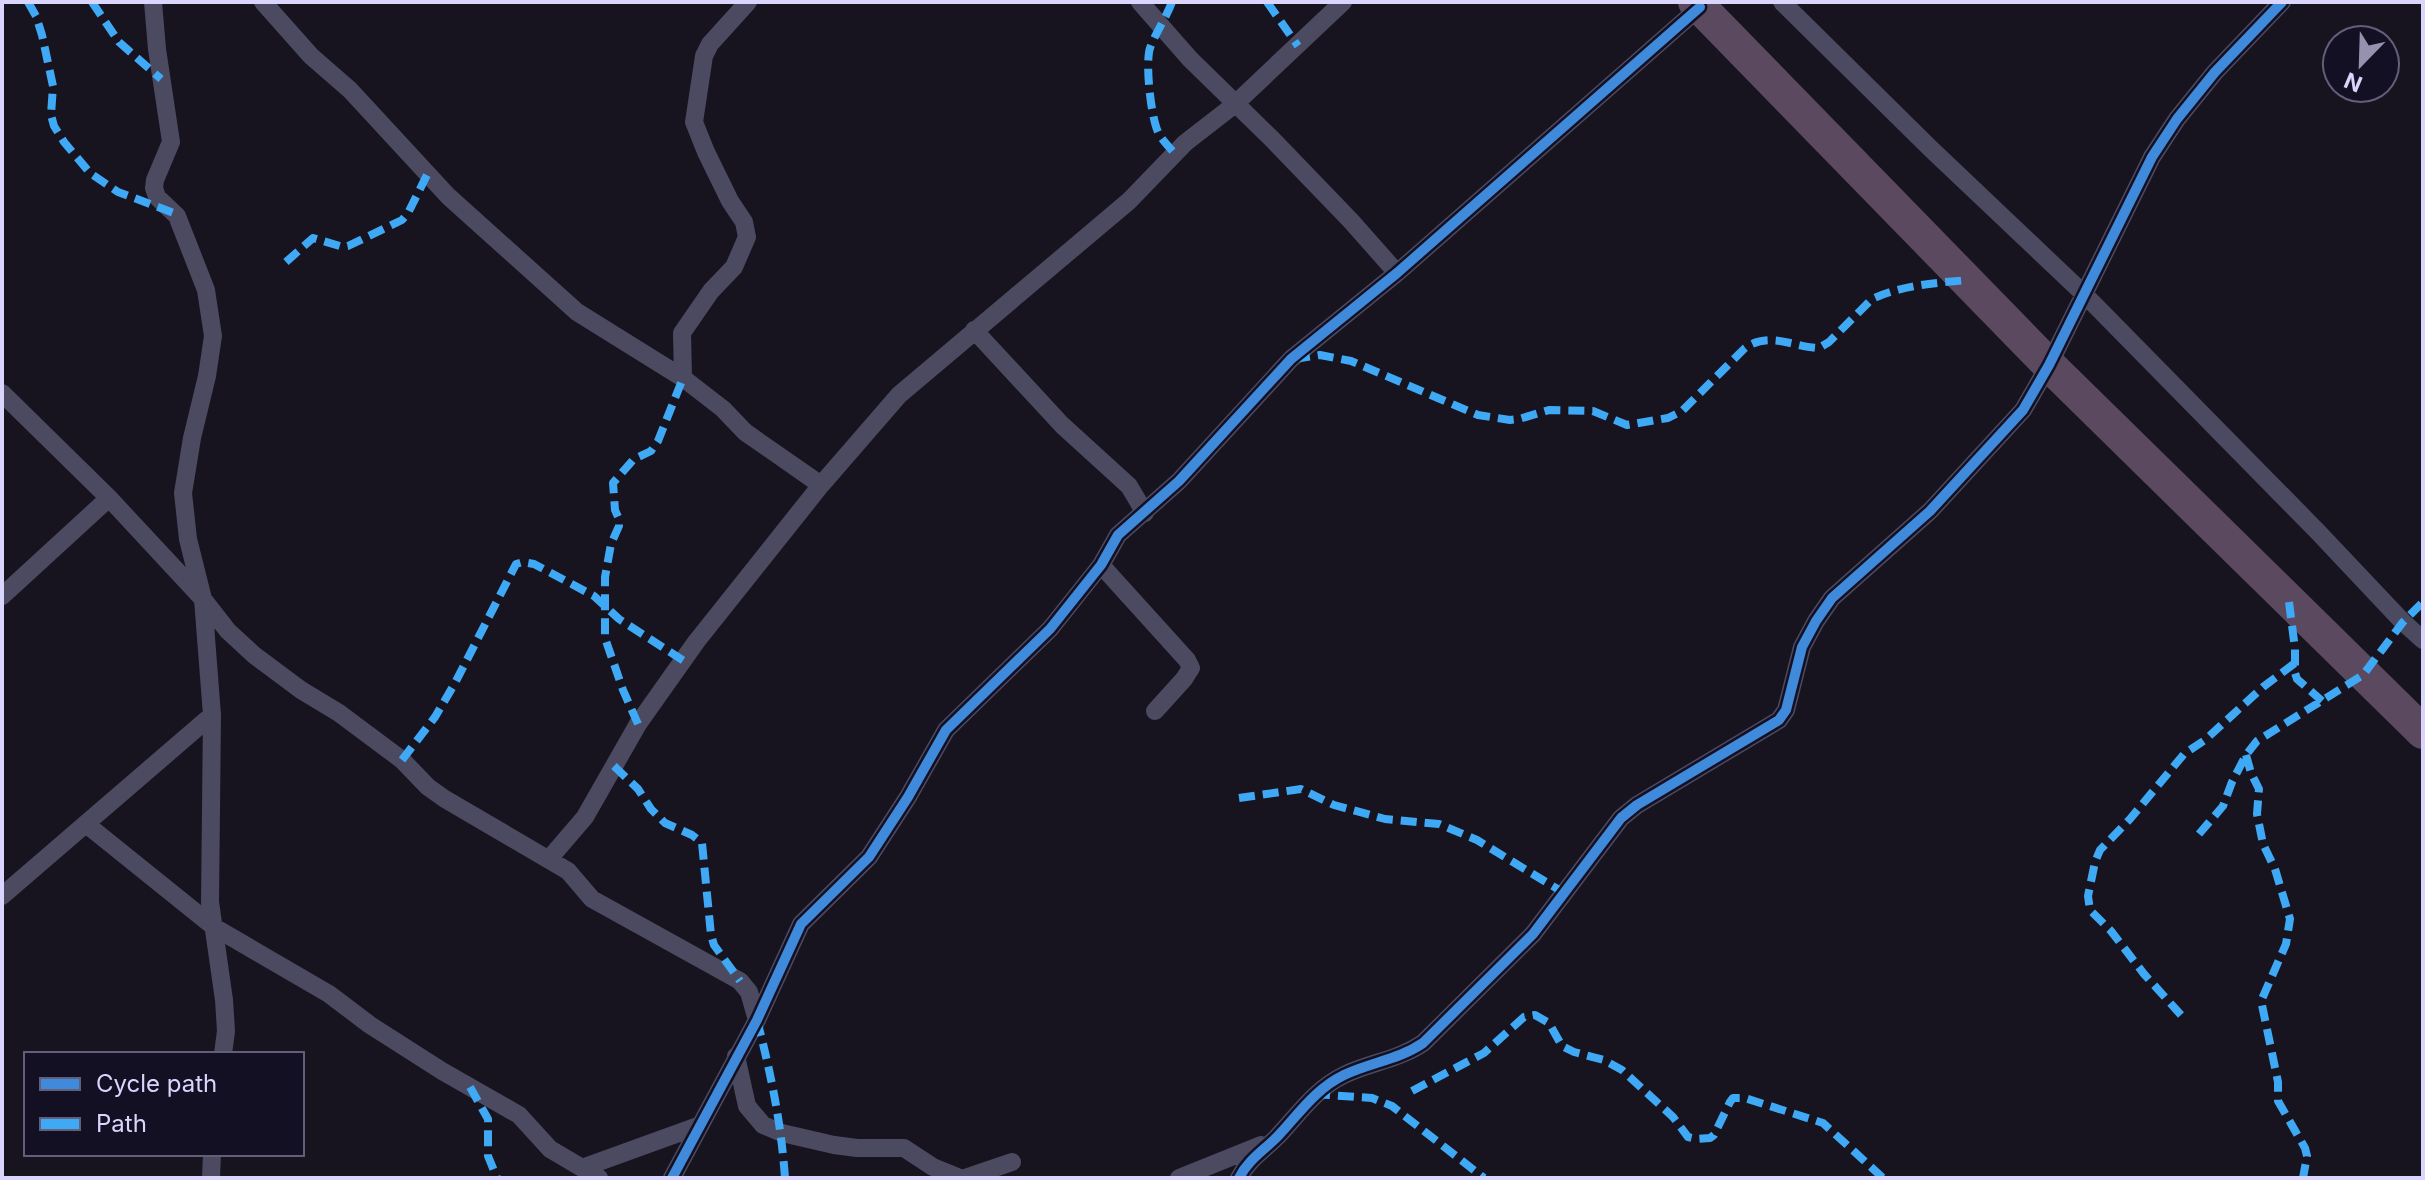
<svg xmlns="http://www.w3.org/2000/svg" width="2425" height="1180" font-family="Inter,sans-serif">
	<style>
		.lines { fill: none; stroke-linecap: round; stroke-linejoin: round }
		.street { stroke: #4b4a60; stroke-width: 18 }
		.highway { stroke: #5b4a5f; stroke-width: 34 }
		.quiet { stroke: #3fa9f5; stroke-width: 8; stroke-dasharray: 16 8; stroke-linecap: butt }
		.cycleway-casing { stroke: #141024; stroke-width: 15 }
		.cycleway { stroke: #408adc; stroke-width: 10 }
	</style>
	<rect width="100%" height="100%" fill="#17141f"/>
	<g class="lines">
		<path class="street" d="M153,2L157,49L171,142L155,180L154,188L157,197L177,216L206,290L213,336L207,376L192,438L183,493L188,539L203,599L212,715L210,902L224,1000L226,1031L223,1054
			M263,2L311,56L350,90L448,196L577,312L683,378L723,409L745,432L821,485
			M1140,2L1190,59L1272,139L1351,221L1397,273
			M1782,2L1931,149L2085,295L2318,532L2403,622L2423,640
			M974,330L1062,425L1129,486L1145,513
			M683,378L682,333L711,291L734,267L747,237L744,222L730,201L706,152L694,122L704,56L710,44L748,2
			M2,393L109,498L203,599L228,631L254,655L301,690L339,713L402,760L428,787L445,799L568,871L592,899L740,981L749,992L757,1020
			M1101,565L1187,660L1191,668L1184,679L1155,711
			M2,596L109,498
			M86,824L214,927L329,994L370,1025L442,1071L519,1115L550,1149L599,1178
			M549,859L585,817L638,724L696,642L821,485L899,395L1129,201L1185,143L1234,105L1343,2
			M2,896L212,715
			M736,1056L747,1106L763,1125L782,1133L834,1145L857,1148H904L933,1167L960,1178
			M582,1168L698,1126
			M211,1178L212,1154
			M672,1178L757,1020L801,924L869,857L908,797L946,730L1050,629L1101,565L1118,535L1179,481L1291,359L1397,273L1700,7
			M965,1178L1012,1162
			M1179,1178L1261,1145
			M1239,1178C1248,1160 1263,1151 1277,1137C1298,1115 1315,1089 1344,1075C1371,1062 1398,1060 1423,1043L1533,934L1621,818L1637,805L1779,720L1786,710L1802,647L1816,621L1832,598L1930,511L2023,410L2049,365L2152,157L2177,119L2215,72L2282,2"/>
		<path class="highway" d="M1695,2L2049,365L2423,732"/>
		<path class="quiet" d="M28,2L36,16L42,35L53,86L51,115L54,126L64,142L90,173L118,192L174,213
			M92,2L119,42L161,79
			M1172,2C1166,18 1156,32 1150,48C1145,63 1151,120 1159,134C1163,141 1170,148 1175,154
			M1267,2L1298,46
			M286,262L313,238L343,247L348,246L402,220L408,213L428,173
			M1294,359L1320,355L1351,361L1478,415L1510,420L1519,419L1549,410L1593,411L1627,425L1668,418L1682,411L1745,348C1769,331 1793,347 1819,348L1829,342L1872,299C1902,285 1935,283 1968,280
			M2289,602L2295,649V673L2297,679L2322,701
			M638,724L623,690L605,638V577L611,544L619,526V519L615,510L613,483L634,459L651,451L658,441L683,378
			M2246,755L2251,773L2259,789L2257,814L2263,844L2275,869L2290,919L2286,944L2262,999V1005L2278,1082V1101L2305,1148L2307,1156L2303,1178
			M402,760L435,717L455,683L516,564L523,562L534,564L594,596L619,619L684,661
			M614,766L638,789L651,809L665,823L692,835L702,843L711,935L714,945L740,981
			M1239,798L1301,789L1334,805L1385,819L1439,824L1477,840L1564,893
			M2199,834L2223,806L2232,782L2246,755L2257,741L2363,675L2403,622L2423,602
			M2181,1015L2144,974L2111,931L2090,910L2088,896L2095,862L2100,850L2130,819L2184,754L2205,740L2263,687L2295,663
			M757,1020C771,1074 781,1122 785,1178
			M470,1087L488,1119V1156L497,1178
			M1412,1091L1484,1053L1524,1017L1535,1015L1549,1023L1562,1046L1574,1052L1604,1060L1622,1070L1673,1117L1688,1137L1697,1139L1710,1138L1714,1135L1730,1102L1733,1098H1745L1823,1123L1883,1178
			M1314,1094L1372,1098L1392,1106L1484,1178"/>
		<defs>
			<path id="cycleway" d="M672,1178L757,1020L801,924L869,857L908,797L946,730L1050,629L1101,565L1118,535L1179,481L1291,359L1397,273L1700,7
				M1239,1178C1248,1160 1263,1151 1277,1137C1298,1115 1315,1089 1344,1075C1371,1062 1398,1060 1423,1043L1533,934L1621,818L1637,805L1779,720L1786,710L1802,647L1816,621L1832,598L1930,511L2023,410L2049,365L2152,157L2177,119L2215,72L2282,2"/>
		</defs>
		<use href="#cycleway" class="cycleway-casing"/>
		<use href="#cycleway" class="cycleway"/>
	</g>
	<rect width="2425" height="1180" fill="none" stroke="#dad5fd" stroke-width="8"/>
	<rect x="24" y="1052" width="280" height="104" fill="#141024" stroke="#635f7b" stroke-width="2"/>
	<rect x="40" y="1078" width="40" height="12" fill="#408adc" stroke="#635f7b" stroke-width="2"/>
	<text x="96" y="1092" font-size="24" fill="#dad5fd">Cycle path</text>
	<rect x="40" y="1118" width="40" height="12" fill="#3fa9f5" stroke="#635f7b" stroke-width="2"/>
	<text x="96" y="1132" font-size="24" fill="#dad5fd">Path</text>
	<g transform="translate(2361 64) rotate(203)"><circle r="38" fill="#141024" stroke="#635f7b" stroke-width="2"/>
	<path d="M0-6L14 30L0 20L-14 30Z" fill="#9691af"/>
	<text y="-12" font-size="22" font-weight="bold" text-anchor="middle" fill="#dad5fd">N</text>
	</g>
</svg>
